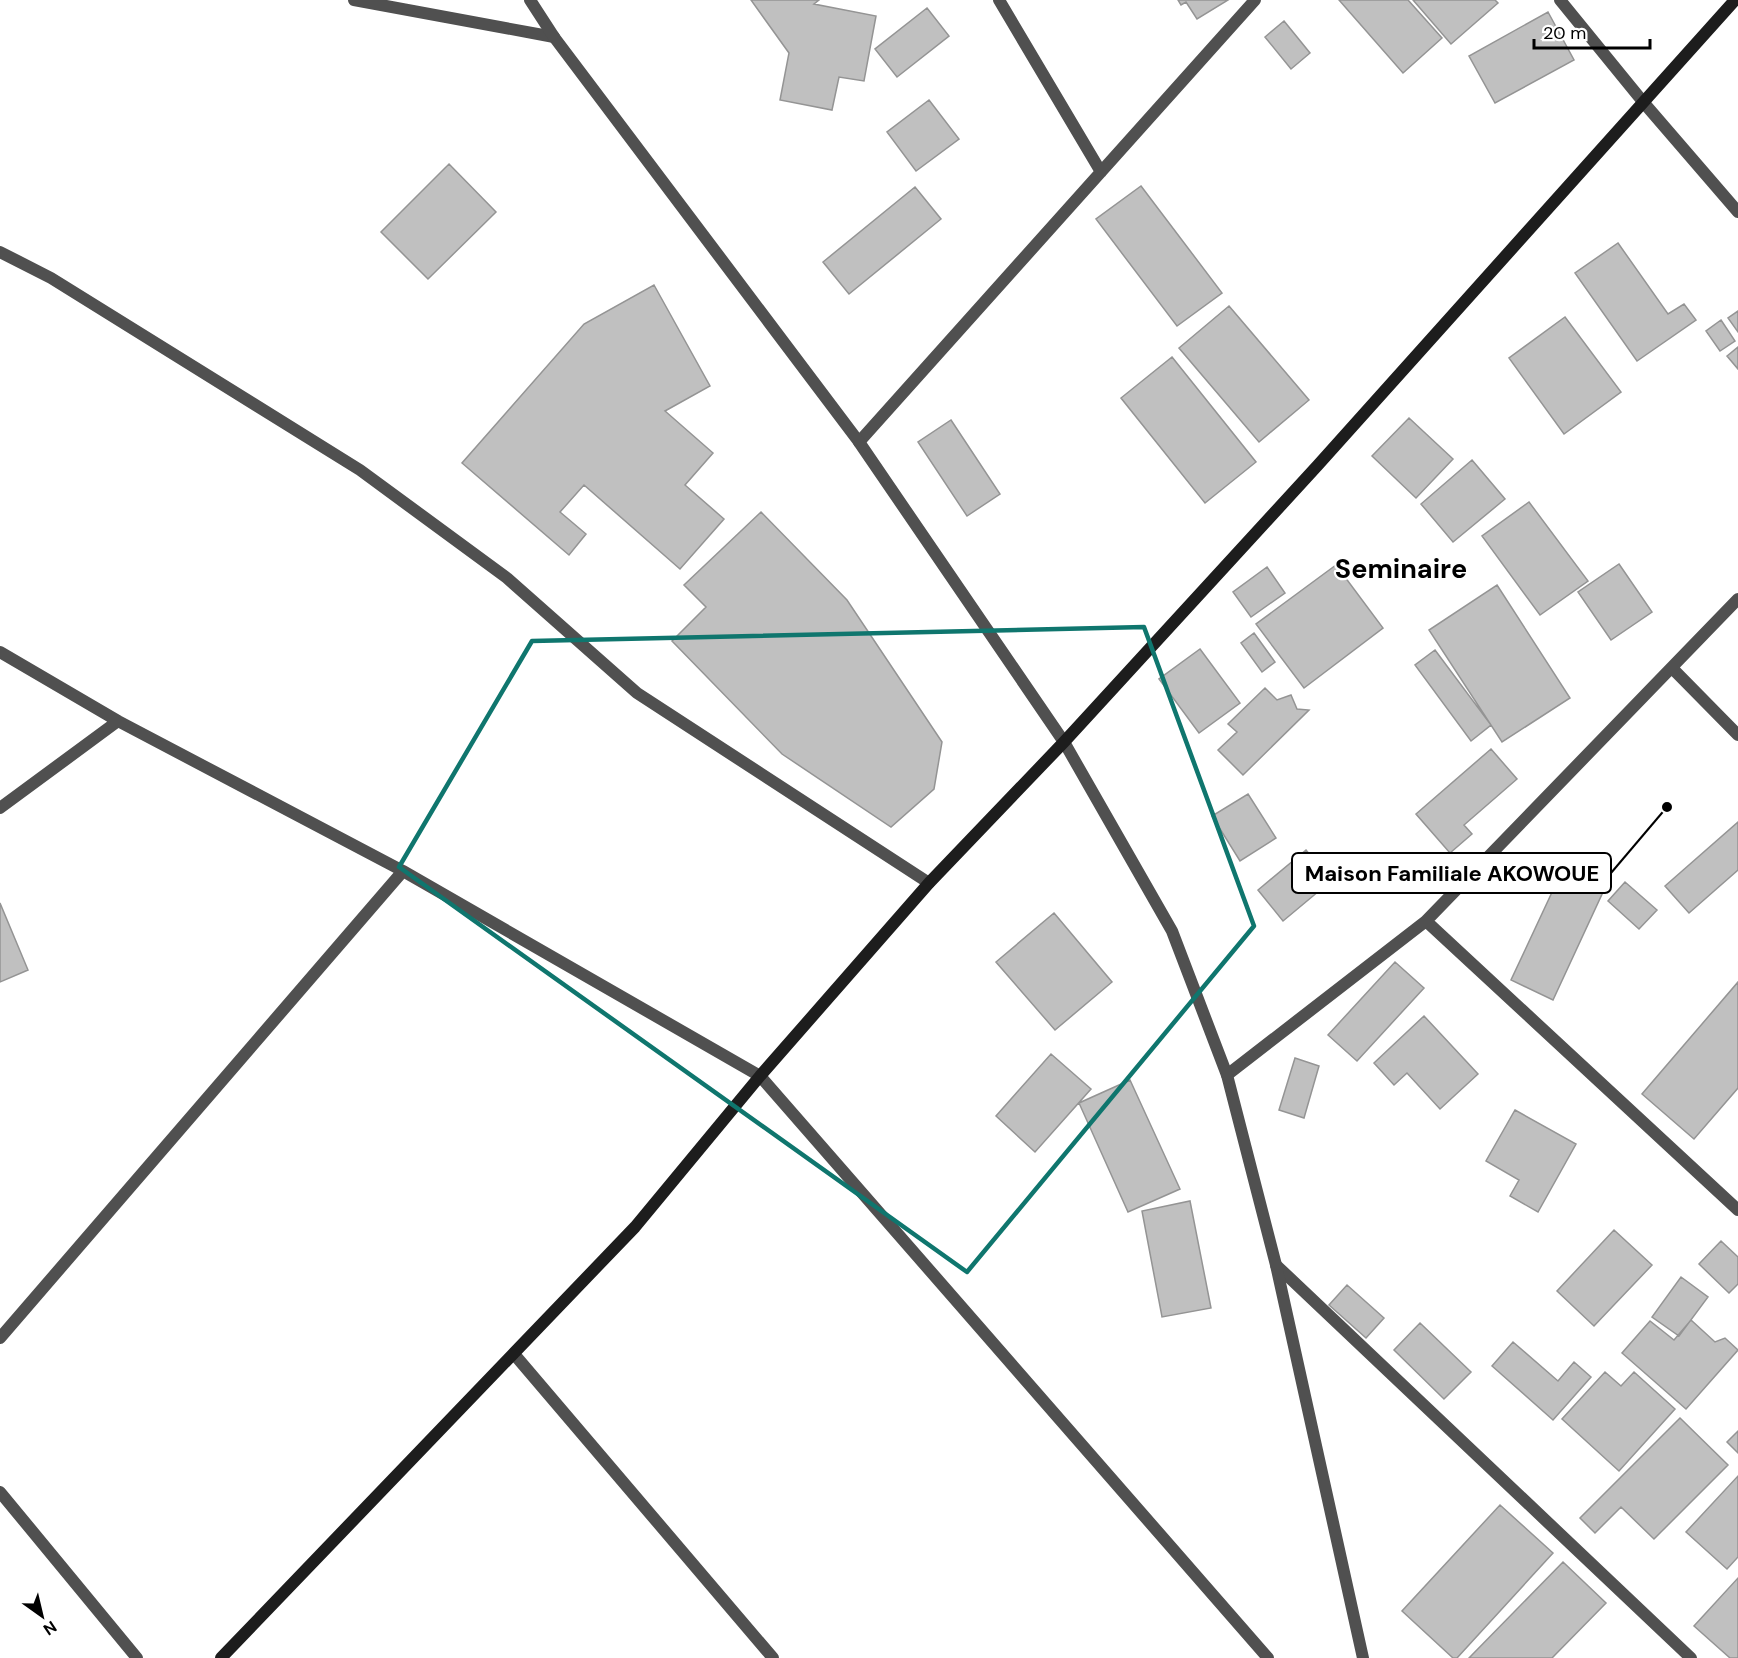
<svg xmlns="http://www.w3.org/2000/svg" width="1738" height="1658" font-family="'DM Sans',sans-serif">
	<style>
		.building { fill: #c0c0c0; stroke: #949494; stroke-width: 1.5 }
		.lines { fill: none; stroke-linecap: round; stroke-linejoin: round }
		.minor { stroke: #505050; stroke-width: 12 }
		.tertiary { stroke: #505050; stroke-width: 12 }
		.secondary { stroke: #1d1d1d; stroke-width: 12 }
		.marked { fill: none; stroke: #0f766e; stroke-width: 4.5; stroke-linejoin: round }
		.labels { text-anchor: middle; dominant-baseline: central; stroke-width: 4.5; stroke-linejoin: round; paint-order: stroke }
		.district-label { font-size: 27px; font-weight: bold; fill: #000; stroke: #fff }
		.leader { fill: none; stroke: #000; stroke-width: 2 }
		.callout-dot { fill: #000; stroke: #fff; stroke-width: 2 }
		.callout { fill: #fff; stroke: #000; stroke-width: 2 }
		.callout-label { font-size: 22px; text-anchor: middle; font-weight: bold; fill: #000 }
	</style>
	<rect width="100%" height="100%" fill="#fff"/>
	<path class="building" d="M751,0H819L814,4L876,16L864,81L839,77L832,110L780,100L789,53Z
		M1178,0H1228L1197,19L1186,2L1181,5Z
		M1339,0H1408L1442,38L1403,73Z
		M1413,0H1495L1498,3L1451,44Z
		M927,8L949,36L897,77L875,49Z
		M1548,12L1574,60L1495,103L1469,56Z
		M1284,21L1310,53L1291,69L1265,37Z
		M929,100L959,139L916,171L887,132Z
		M449,164L496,212L428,279L381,232Z
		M1141,186L1222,293L1177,326L1096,219Z
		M915,187L941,219L849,294L823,262Z
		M1618,243L1668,314L1684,304L1696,320L1637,361L1575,273Z
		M654,285L710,386L665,411L713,453L685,485L724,519L680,569L584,485L560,512L586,534L569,555L462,463L584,324Z
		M1229,306L1309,400L1259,442L1179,348Z
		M1738,311V332L1728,318Z
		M1565,317L1621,392L1564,434L1509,358Z
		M1721,320L1735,341L1720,351L1706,331Z
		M1738,347V369L1727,356Z
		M1172,357L1256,462L1205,503L1121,398Z
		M1409,418L1453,459L1416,498L1372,456Z
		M951,420L1000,494L967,516L918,442Z
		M1472,460L1505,499L1453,542L1421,504Z
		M1529,502L1588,581L1540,615L1482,536Z
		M761,512L847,600L942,742L934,789L891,827L782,754L672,641L706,607L684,585Z
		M1619,564L1652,612L1611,640L1578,592Z
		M1336,565L1383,628L1304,688L1256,624Z
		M1267,567L1285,593L1251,617L1233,592Z
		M1497,585L1570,698L1502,742L1429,630Z
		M1254,633L1275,662L1262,672L1241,643Z
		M1200,649L1240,703L1199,733L1159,679Z
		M1435,650L1491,725L1471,741L1415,665Z
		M1265,688L1277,700L1291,695L1297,709L1309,710L1243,775L1218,750L1237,732L1228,724Z
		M1491,749L1517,779L1464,825L1472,834L1450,853L1416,814Z
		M1248,794L1276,838L1240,861L1212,816Z
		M1738,822V870L1689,913L1665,886Z
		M1306,850L1331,881L1283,921L1258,890Z
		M1561,873L1603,892L1553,1000L1511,980Z
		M1625,882L1657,910L1639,929L1608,901Z
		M0,903L28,970L0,982Z
		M1054,913L1112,982L1055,1030L996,962Z
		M1395,962L1424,988L1357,1061L1328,1035Z
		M1738,982V1088L1694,1139L1642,1094Z
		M1424,1016L1478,1074L1440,1109L1407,1073L1394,1085L1374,1063Z
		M1051,1054L1091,1089L1035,1152L996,1116Z
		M1295,1058L1319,1066L1304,1118L1279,1110Z
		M1130,1080L1180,1189L1128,1212L1079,1103Z
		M1515,1110L1576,1144L1538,1212L1510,1196L1519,1180L1486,1161Z
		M1190,1201L1211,1308L1162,1317L1142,1211Z
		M1614,1230L1652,1265L1594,1326L1557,1291Z
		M1721,1241L1738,1257V1284L1729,1293L1699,1264Z
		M1681,1277L1708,1297L1679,1336L1652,1317Z
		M1347,1285L1384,1318L1366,1338L1329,1305Z
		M1691,1320L1715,1342L1725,1338L1738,1350L1686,1409L1622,1353L1650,1321L1674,1340Z
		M1420,1323L1471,1372L1444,1399L1394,1350Z
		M1513,1342L1558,1381L1574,1362L1591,1377L1553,1420L1492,1366Z
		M1605,1372L1621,1386L1634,1372L1675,1409L1619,1471L1562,1419Z
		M1680,1418L1728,1465L1654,1539L1621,1507L1595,1533L1580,1518Z
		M1738,1431V1453L1727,1442Z
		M1738,1476V1557L1727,1569L1686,1532Z
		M1500,1505L1553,1553L1457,1658H1453L1402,1611Z
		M1563,1562L1606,1603L1552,1658H1469Z
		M1738,1578V1658H1730L1694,1626Z"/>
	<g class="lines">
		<path class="minor" d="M354,0L554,37
			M999,0L1101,172
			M1560,0L1644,103L1738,212
			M0,252L51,278L360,470L507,578L637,693L929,883
			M859,442L1255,0
			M0,652L118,721L403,871L760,1076L1268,1658
			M1672,668L1738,735
			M0,808L118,721
			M1426,921L1738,1210
			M1227,1075L1426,921L1738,599
			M1276,1265L1691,1658
			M0,1338L403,871
			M514,1354L773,1658
			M0,1492L137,1658"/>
		<path class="tertiary" d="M530,0L554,37L859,442L1064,742L1172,931L1227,1075L1276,1265L1363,1658"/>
		<path class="secondary" d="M221,1658L635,1227L760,1076L929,883L1064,742L1318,465L1735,0"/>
	</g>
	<path class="marked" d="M1144,627L1254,926L967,1272L399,867L532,641Z"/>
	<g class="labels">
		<g class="district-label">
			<text x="1401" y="568">Seminaire</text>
		</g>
	</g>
	<path class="leader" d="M1667 807L1611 873"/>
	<circle class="callout-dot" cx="1667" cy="807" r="6"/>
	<rect class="callout" x="1292" y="853" width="319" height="40" rx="6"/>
	<g class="callout-label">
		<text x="1452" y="881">Maison Familiale AKOWOUE</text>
	</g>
	<g transform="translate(42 1616) rotate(146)" stroke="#ffffff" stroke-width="4.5" paint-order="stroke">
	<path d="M0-4.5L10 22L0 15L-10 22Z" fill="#000000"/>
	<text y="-9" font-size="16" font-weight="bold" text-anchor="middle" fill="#000000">N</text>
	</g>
	<path d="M1534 39v9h116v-9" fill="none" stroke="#000000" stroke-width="3"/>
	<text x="1543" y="39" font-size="18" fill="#000000" stroke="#ffffff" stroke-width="4.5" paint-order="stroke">20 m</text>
</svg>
